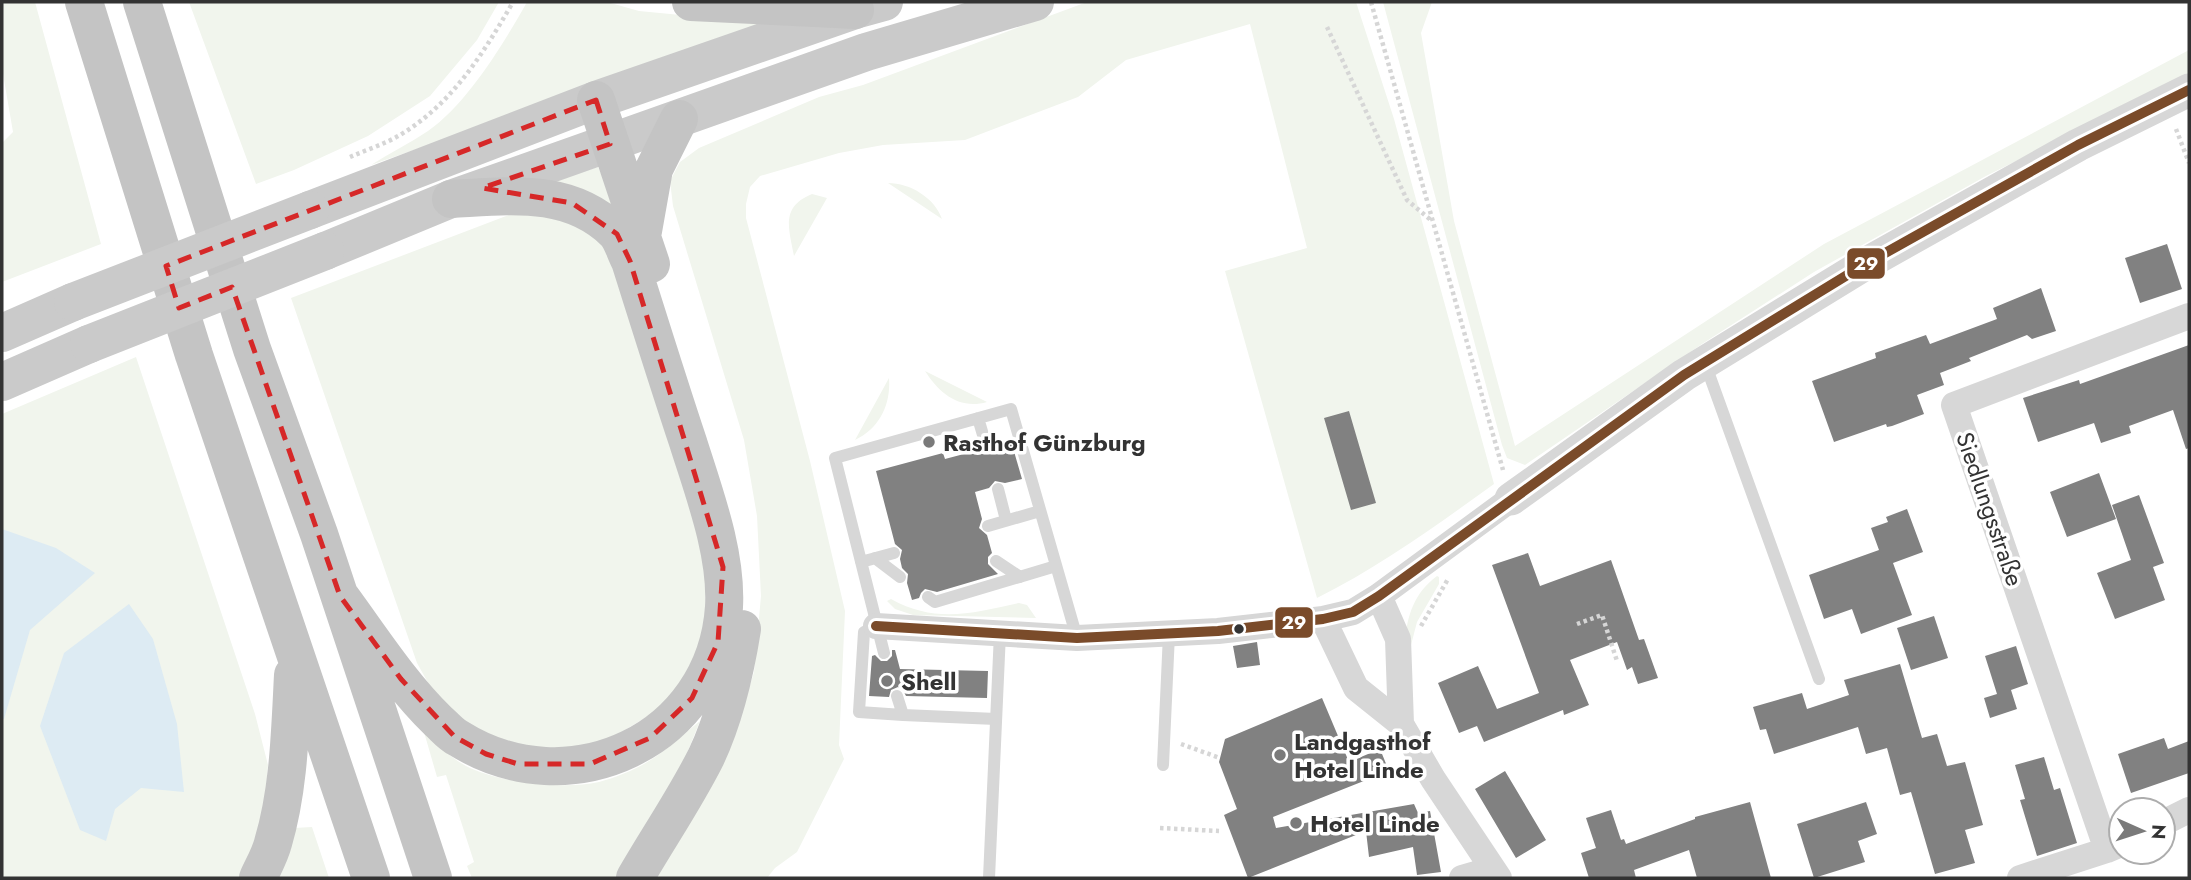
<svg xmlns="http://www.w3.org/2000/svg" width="2191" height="880" font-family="Jost,sans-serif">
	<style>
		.green { fill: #f1f5ed }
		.water { fill: #ddebf3 }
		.building { fill: #818181 }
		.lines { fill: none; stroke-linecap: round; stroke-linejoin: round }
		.path { stroke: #d6d6d6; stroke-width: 4.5; stroke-dasharray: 3.5 3.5; stroke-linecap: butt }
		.service { stroke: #d7d7d7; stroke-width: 12 }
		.minor { stroke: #d7d7d7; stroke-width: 26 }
		.tertiary { stroke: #d7d7d7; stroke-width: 33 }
		.primary { stroke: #cacaca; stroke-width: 38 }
		.motorway { stroke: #c4c4c4; stroke-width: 38 }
		.primary-bridge { stroke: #cacaca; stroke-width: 38 }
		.bus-1-casing { stroke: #fff; stroke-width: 16 }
		.bus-1 { stroke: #7a4b2a; stroke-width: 10 }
		.marked { fill: none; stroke: #d62828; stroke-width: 5; stroke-dasharray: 14 9; stroke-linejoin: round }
		.poi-dot { fill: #7a7a7a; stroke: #fff; stroke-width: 2.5 }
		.bus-dot { fill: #333; stroke: #fff; stroke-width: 2.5 }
		.labels { text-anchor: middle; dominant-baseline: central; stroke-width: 7; stroke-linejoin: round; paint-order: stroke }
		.poi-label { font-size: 24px; font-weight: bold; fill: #333; stroke: #fff; text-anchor: start }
		.street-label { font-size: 24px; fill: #333; stroke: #fff }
		.line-badge { stroke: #fff; stroke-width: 2.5 }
		.badge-label { font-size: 19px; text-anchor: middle; font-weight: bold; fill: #fff }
	</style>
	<rect width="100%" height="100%" fill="#fff"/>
	<path class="green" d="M2,2H35L101,244L2,282V143L13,132L2,68Z
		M189,2H499L477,40L430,96L368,136L294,170L256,184Z
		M527,2H607L639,11L712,18L799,15L371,165C390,153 410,143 428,131C467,104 504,43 527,2Z
		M1087,2H1356L1394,119L1494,484C1437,525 1381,566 1317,598L1225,271L1307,248L1250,24L1126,60L1078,97L965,140L883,145L839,153L760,176L750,187L746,204V218L810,461L845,611L839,745L844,759L797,852L775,868L767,878H653L736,732L754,672L761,596L757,516L744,440L673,206L670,181L680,162L699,148L819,97L863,85Z
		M1383,2H1432L1421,33L1454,221L1515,446L1824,244L2189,50V74L1986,176L1814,272L1702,344L1525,465L1507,458L1502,445Z
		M598,167L622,219L550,182Z
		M888,183C910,183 935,198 942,219Z
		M812,194L827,198L794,256C789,229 780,207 812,194Z
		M522,210L556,212L598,239L611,257L707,557L704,640L668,704L590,751L513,750L441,706L417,663L291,298Z
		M136,357L255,714L268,765L263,827L246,878H2V414Z
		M925,371L987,402C959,410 939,393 925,371Z
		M889,378C891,404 880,428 855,440Z
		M1437,576L1439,577V584L1417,622L1411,645L1405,642C1407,616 1414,593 1437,576Z
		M891,599C936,624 973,613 1019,603L1027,605L1036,618L913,615L895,609L887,601Z
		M700,721L679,773L617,878H472L467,866L474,862L446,775L437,777L424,732C437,744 451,758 466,766C500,783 562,790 599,782C618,777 642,767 658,755C673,745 686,732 700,721Z
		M312,827L329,878H275L294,828Z"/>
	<path class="water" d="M2,529L56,548L95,573L30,630L4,719H2Z
		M129,604L153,639L177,724L184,792L141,788L115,809L106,841L80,830L40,726L64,653Z"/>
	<path class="building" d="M2167,244L2182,289L2140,303L2125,258Z
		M2041,288L2056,331L2032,339L2027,335L1969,358L1971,361L1940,373L1944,385L1917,395L1924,414L1892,426L1887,427L1886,424L1834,442L1812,381L1876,358L1875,353L1926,335L1930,344L1997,319L1993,308Z
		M2189,345V448L2186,449L2173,410L2129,426L2131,433L2101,443L2094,423L2038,442L2023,398L2079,380L2080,384Z
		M1349,411L1376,503L1351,510L1324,418Z
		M1011,441L1022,479L1005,483L995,481L989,488L975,492L982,519L979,528L987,535L992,553L988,557V564L998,574L937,592L925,589L921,593L919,598L912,600L907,583L908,574L902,568L900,559L902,550L895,544L876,471L943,453L945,459L979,450L988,453L995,446Z
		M2099,473L2116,519L2067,537L2050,492Z
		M2139,495L2164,563L2153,567L2165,600L2115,619L2097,573L2131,560L2112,505Z
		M1907,509L1923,552L1893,563L1912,615L1861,634L1852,609L1824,619L1809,575L1879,550L1871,528L1888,522L1886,517Z
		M1528,553L1540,586L1611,560L1639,640L1644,639L1658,678L1638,684L1632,667L1627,670L1617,642L1570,660L1589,705L1564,715L1563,710L1484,742L1477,726L1459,733L1438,683L1478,666L1497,709L1539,693L1492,565Z
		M1934,616L1948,658L1911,670L1897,628Z
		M1257,642L1260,665L1237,668L1233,646Z
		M2016,646L2028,684L2011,690L2017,709L1990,718L1984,698L1997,694L1985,656Z
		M892,650H895L900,669L988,671L987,698L906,696L903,690L898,687L891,690L889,697L869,696L872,656L875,655L881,661H887L892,656Z
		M1900,664L1922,738L1937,734L1947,766L1965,762L1983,825L1965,830L1975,863L1935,874L1911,792L1900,795L1887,748L1866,754L1858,727L1774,754L1766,729L1760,730L1753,707L1802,693L1807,709L1849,695L1844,680Z
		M1322,698L1349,762L1380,749L1389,771L1273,817L1276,828L1414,804L1418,813L1430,811L1441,872L1417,875L1413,847L1369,857L1366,831L1248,878L1224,815L1237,809L1219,762L1225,739Z
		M2164,738L2168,749L2189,741V773L2131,793L2118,754Z
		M2044,757L2054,790L2060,788L2077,843L2037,856L2020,800L2025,799L2015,765Z
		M1505,771L1546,840L1516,858L1475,789Z
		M1750,802L1771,878H1697L1689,850L1634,870L1636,878H1589L1581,853L1596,848L1586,818L1611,810L1621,840L1624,839L1626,844L1695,819V817Z
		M1866,802L1877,834L1858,841L1865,862L1814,878L1797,824Z"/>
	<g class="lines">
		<path class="path" d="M1371,2L1503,470
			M1327,27L1407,200L1432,221
			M2176,129L2189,163
			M350,157C366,150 385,144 400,135C452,104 483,54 513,2
			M1577,624L1602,615L1617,661
			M1421,626L1448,579
			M1181,744L1220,758
			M1160,828L1219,831"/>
		<path class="service" d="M1705,363L1819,679
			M978,418L986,445
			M998,489L1006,520
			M988,526L1040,511
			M875,558L900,577
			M996,561L1020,577
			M861,562L894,553
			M928,597L935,602L1056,566
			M876,626L864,632L859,712L903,715
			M884,653L835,458L1011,409L1077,638
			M897,696L903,715L996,719
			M1163,765L1169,634
			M989,878L1000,633"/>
		<path class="minor" d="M1379,596L1398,639L1401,724
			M1323,619L1356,688L1401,724L1433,779L1499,878
			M876,626L1077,638L1218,631L1323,619L1353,612L1379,596L1511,499
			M2163,823L2189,810
			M2107,850L1954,405L2189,316
			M1462,878L1493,869
			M2020,878L2107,850L2121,844"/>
		<path class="tertiary" d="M1511,499L1684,375L1862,266L2078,145L2189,90"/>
		<path class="primary" d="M310,210L596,100L855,10L884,2
			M325,251L451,199L866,52L1035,2
			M2,333L73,302
			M2,382L89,344"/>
		<path class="motorway" d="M84,2L194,355L371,878
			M142,2L252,349L319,534L433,878
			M691,2L855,10
			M596,100L651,264
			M643,231L654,169L679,119
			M340,596C371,638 400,684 438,721C444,726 450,734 458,738C569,808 715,741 724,607C727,553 704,493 688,442C668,382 649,321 630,261C625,252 622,239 615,232C569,187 509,196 451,199
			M258,878C263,867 270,855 273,843C289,789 290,732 293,675
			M635,878C658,838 685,799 706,757C725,717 735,673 742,629"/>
		<path class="primary-bridge" d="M73,302L310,210
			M89,344L325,251"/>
		<defs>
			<path id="bus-1" d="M876,626L1077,638L1218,631L1323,619L1353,612L1379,596L1684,375L1862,266L2078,145L2189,90"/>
		</defs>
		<use href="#bus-1" class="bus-1-casing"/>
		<use href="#bus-1" class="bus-1"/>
	</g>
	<path class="marked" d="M596,100L610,144L482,188L572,203L617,234L630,261L723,567L718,642L692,698L650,738L590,764H518L486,754L455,737L401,679L340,596L232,287L179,308L166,266Z"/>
	<g class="poi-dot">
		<circle cx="929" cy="442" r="7"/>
		<circle cx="887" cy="681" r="7"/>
		<circle cx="1280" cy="755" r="7"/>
		<circle cx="1296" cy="823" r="7"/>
	</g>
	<circle class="bus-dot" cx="1239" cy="629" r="6"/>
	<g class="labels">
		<g class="poi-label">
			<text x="943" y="442">Rasthof Günzburg</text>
			<text x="901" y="681">Shell</text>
			<text x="1294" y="741">Landgasthof<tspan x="1294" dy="28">Hotel Linde</tspan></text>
			<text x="1310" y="823">Hotel Linde</text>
		</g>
		<g class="street-label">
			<text transform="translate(1990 509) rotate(71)">Siedlungsstraße</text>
		</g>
	</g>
	<g class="line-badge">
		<rect x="1846" y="247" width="40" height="33" rx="7" fill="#7a4b2a"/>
		<rect x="1274" y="606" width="40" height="33" rx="7" fill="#7a4b2a"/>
	</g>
	<g class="badge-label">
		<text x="1866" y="270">29</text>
		<text x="1294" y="629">29</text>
	</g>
	<rect width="2191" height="880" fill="none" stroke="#333333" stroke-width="7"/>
	<g transform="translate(2142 831) rotate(93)"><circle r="33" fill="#ffffff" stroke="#adadad" stroke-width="2"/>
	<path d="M0-5L12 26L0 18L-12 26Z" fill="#7a7a7a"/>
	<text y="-10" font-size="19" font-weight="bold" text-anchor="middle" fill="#333333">N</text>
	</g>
</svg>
